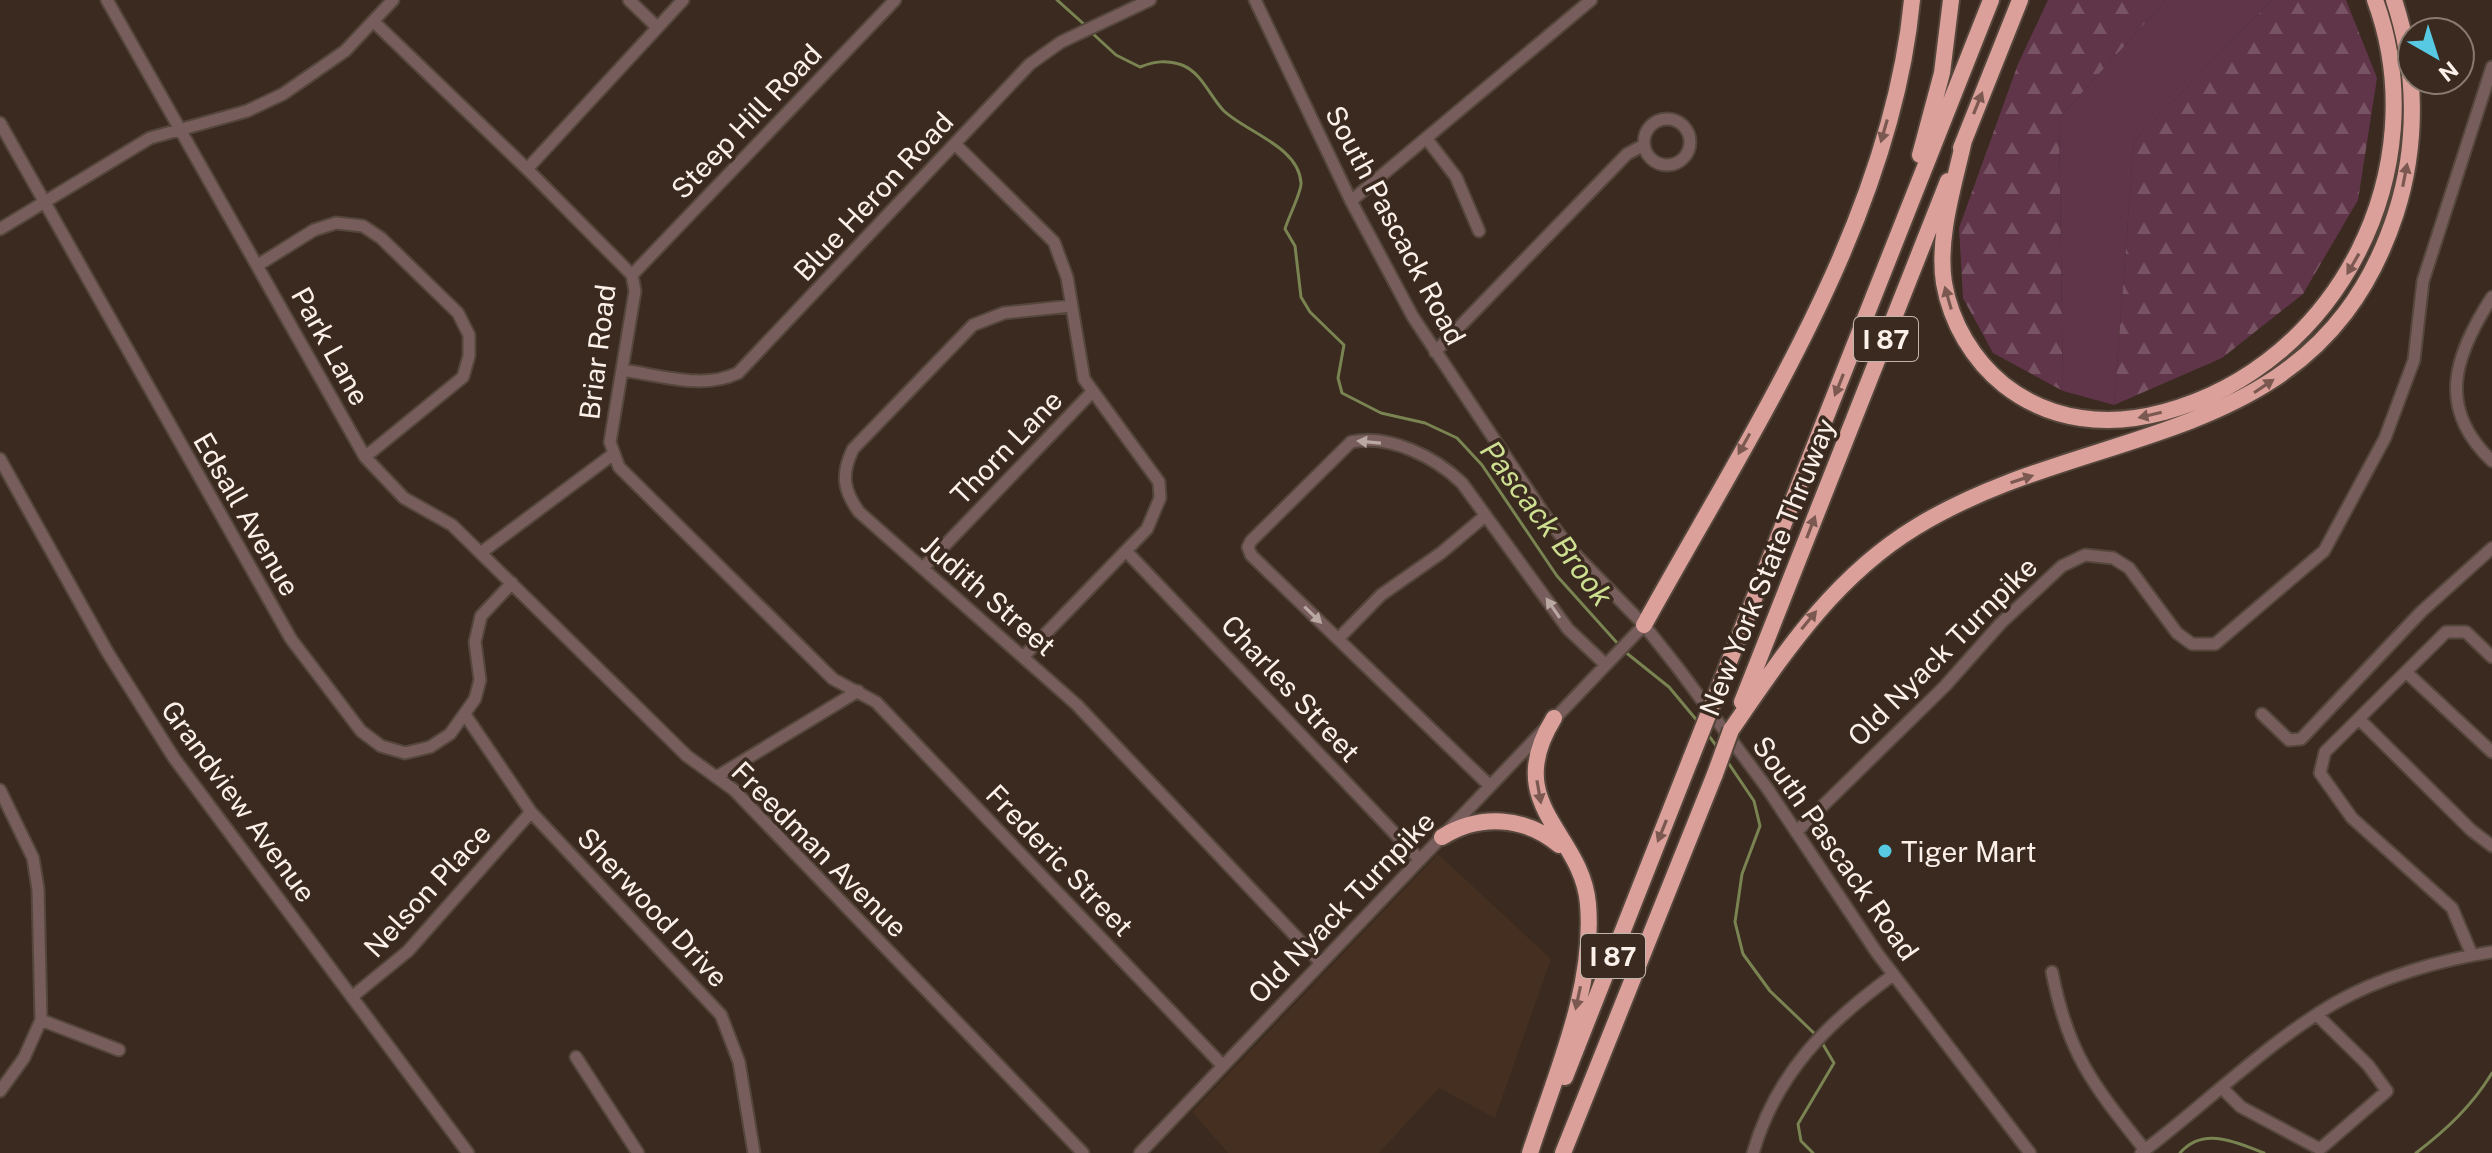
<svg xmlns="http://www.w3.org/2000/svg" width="2492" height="1153" font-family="'Public Sans',sans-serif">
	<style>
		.built { fill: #452f20 }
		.green { fill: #603549 }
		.forest { fill: url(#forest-firs) }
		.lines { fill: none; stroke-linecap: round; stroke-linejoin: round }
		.stream { stroke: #798452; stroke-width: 3 }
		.minor-casing { stroke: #55463b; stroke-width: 15 }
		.highway-casing { stroke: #55463b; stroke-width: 20 }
		.minor { stroke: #775e5c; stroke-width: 11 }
		.highway { stroke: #dca09b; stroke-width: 16 }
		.highway-bridge-casing { stroke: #55463b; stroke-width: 20; stroke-linecap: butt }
		.highway-bridge { stroke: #dca09b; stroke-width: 16 }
		.oneway { fill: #7b5951 }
		.oneway2 { fill: #baa8a3 }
		.poi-dot { fill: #57c9e2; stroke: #3a2a1f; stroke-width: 3 }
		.labels { text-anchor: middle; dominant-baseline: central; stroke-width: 7; stroke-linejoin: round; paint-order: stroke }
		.shield { fill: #3a2a1f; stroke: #c2b5ad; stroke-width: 2 }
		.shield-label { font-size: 26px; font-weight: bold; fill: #fcf1ea }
		.street-label { font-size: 28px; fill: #fcf1ea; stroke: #3a2a1f }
		.poi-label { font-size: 28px; fill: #fcf1ea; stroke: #3a2a1f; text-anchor: start }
		.water-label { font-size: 30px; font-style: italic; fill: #cddf91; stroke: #3a2a1f }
	</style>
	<defs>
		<pattern id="forest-firs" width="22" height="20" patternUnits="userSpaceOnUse" patternTransform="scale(2)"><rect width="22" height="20" fill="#603549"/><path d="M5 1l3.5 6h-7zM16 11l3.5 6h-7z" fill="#785363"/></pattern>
	</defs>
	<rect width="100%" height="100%" fill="#3a2a1f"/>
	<path class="built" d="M1438,854L1551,959L1495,1118L1439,1088L1379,1153H1228L1192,1112Z"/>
	<path class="green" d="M2166,0H2272L2134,141L2114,405L2063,391L2059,118Z"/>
	<path class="forest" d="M2048,0H2166L2059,118L2063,391L1993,353L1963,298L1959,228L2018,64Z
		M2272,0H2346L2377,78L2358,200L2303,294L2222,358L2114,405L2134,141Z"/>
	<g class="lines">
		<path class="stream" d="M1057,0L1086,26
			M1091,32L1116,55L1140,67C1155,61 1166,60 1182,65C1202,73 1209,95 1223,110C1245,132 1299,146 1301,183C1302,191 1288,218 1285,229L1295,246L1301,297L1310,312L1344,345L1338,378L1342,393L1381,413L1425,423L1457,438L1482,465L1557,576L1619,645
			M1624,651L1669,687L1699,723
			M1706,732L1718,748
			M1727,761L1754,801L1760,826L1742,874L1735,922L1743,954L1770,991L1816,1035
			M1813,1153L1801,1141L1798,1124L1834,1063L1821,1041
			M2180,1153C2203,1126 2236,1142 2264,1153
			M2416,1153C2446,1130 2472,1106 2492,1073"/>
		<defs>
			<path id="minor" d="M107,0L365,457L404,498L452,525L687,756L734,790L1083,1153
				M629,0L657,27
				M1255,0L1351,201L1413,317L1544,514L1573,552L1644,625L1678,668L1767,788L1877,953L2030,1153
				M373,21L527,169L632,275L635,291L610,442L619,467L833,679L876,702L1223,1066
				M1644 142a23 23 0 1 1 46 0a23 23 0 1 1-46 0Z
				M0,123L291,639L361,731L381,746L405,753L430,747L450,734L475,699L480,680L475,642L481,616L512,583
				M1426,138L1456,177L1479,231
				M955,144L1054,242L1067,277L1084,379L1159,482L1160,498L1147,529L1023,657
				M527,169L683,0
				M1351,201L1591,0
				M0,229L150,138L247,111L283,94L345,51L393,0
				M258,265L314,230L336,223L363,226L381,238L458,313L469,335V356L463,377L365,457
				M632,275L895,0
				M2492,297C2454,356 2436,408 2492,461
				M1071,306L1004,313L973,325L853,449C841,474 843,490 859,512L1077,705L1321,963
				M1435,352L1627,154L1644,145
				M622,370C660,375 702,390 738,373L1030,64L1061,42L1150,0
				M0,459L108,653L174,758L468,1153
				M1126,551L1420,860
				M482,552L612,455
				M923,568L1091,393
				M1338,639L1381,595L1441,553L1485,516
				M2406,672L2492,752
				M2262,714L2289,740L2301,739L2421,612L2492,548
				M466,716L531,812L721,1015L739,1062L754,1153
				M2359,719L2471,830L2492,846
				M718,776L858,691
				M1490,786L1251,555L1248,547L1251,541L1351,442C1390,434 1435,457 1462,483L1568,629L1606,665
				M0,790L33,858L38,889L41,1020L24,1058L0,1091
				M1796,832L1945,686L2001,623L2062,566L2085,555L2113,558L2129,568L2177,633L2192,644H2215L2324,551L2385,438L2414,360L2423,281L2492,67
				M2472,955L2452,908L2352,818L2320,773L2325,752L2446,632H2466L2492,657
				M2052,972C2068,1055 2094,1086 2145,1150
				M353,996L408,951L531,812
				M41,1020L119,1050
				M576,1057L638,1153
				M2223,1089L2241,1107L2320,1149L2387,1091L2368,1065L2317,1015
				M1140,1153L1644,625
				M1753,1153C1776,1073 1828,1022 1893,975
				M2141,1153C2205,1105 2265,1044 2335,1003C2381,977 2440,960 2492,952"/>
			<path id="highway" d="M1964,140C1954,186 1937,237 1944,283C1951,323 1973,360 2004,385C2051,422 2109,427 2164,412C2339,365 2437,168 2375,0
				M1961,148L2020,0
				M1920,155L1942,73L1951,0
				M1644,625C1750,433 1891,223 1912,0
				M1727,667L1991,0
				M1742,702L1948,181
				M1731,730C1785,652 1834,577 1916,527C2092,419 2318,454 2396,213C2418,144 2417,69 2394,0
				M1442,837C1479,814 1525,816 1559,845
				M1565,1077L1691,758
				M1530,1153C1555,1075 1595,988 1588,904C1582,832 1500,805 1554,718
				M1563,1153L1715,774"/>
		</defs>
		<use href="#minor" class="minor-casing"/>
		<use href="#highway" class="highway-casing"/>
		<use href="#minor" class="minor"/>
		<use href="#highway" class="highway"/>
		<defs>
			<path id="highway-bridge" d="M1691,758L1727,667
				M1715,774L1731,730"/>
		</defs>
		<use href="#highway-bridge" class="highway-bridge-casing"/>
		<use href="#highway-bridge" class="highway-bridge"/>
	</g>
	<defs><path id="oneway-solid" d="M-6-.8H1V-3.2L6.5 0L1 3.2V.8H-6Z" transform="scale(2)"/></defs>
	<g class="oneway">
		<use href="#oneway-solid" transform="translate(1978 103) rotate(-68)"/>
		<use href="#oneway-solid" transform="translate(1884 131) rotate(106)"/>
		<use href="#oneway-solid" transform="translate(2405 175) rotate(-79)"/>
		<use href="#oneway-solid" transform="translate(2353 264) rotate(120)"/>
		<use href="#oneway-solid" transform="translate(1948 298) rotate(-106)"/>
		<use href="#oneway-solid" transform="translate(1839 385) rotate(112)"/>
		<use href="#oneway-solid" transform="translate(2264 386) rotate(-34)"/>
		<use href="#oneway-solid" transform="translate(2150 415) rotate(167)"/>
		<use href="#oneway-solid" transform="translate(1744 444) rotate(119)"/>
		<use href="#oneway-solid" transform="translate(2022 479) rotate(-18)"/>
		<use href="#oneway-solid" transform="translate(1811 527) rotate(-69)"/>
		<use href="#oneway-solid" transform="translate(1809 620) rotate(-51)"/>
		<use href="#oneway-solid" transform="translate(1539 792) rotate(80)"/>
		<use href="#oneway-solid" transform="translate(1662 831) rotate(112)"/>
		<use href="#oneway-solid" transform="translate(1578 998) rotate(102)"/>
	</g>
	<g class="oneway2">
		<use href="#oneway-solid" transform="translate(1369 442) rotate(-175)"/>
		<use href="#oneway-solid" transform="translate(1553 608) rotate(-125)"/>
		<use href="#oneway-solid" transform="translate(1313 615) rotate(44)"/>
	</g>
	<circle class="poi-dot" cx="1885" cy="851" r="8"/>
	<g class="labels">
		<g class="shield">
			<rect x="1854" y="317" width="64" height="44" rx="6"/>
			<rect x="1581" y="934" width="64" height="44" rx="6"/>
		</g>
		<g class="shield-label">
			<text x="1886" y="339">I 87</text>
			<text x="1613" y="956">I 87</text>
		</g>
		<g class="street-label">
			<text transform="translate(746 121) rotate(-46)">Steep Hill Road</text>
			<text transform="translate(873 196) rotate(-47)">Blue Heron Road</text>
			<text transform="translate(1396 225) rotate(62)">South Pascack Road</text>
			<text transform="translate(331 346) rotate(61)">Park Lane</text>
			<text transform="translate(597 352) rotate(-83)">Briar Road</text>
			<text transform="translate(1006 447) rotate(-46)">Thorn Lane</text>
			<text transform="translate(247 514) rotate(60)">Edsall Avenue</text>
			<text transform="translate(1767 567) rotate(-68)">New York State Thruway</text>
			<text transform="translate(989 595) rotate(41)">Judith Street</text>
			<text transform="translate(1942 651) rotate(-45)">Old Nyack Turnpike</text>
			<text transform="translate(1291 688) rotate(47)">Charles Street</text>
			<text transform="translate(239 801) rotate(54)">Grandview Avenue</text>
			<text transform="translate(1836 848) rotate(55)">South Pascack Road</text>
			<text transform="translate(820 849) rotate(45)">Freedman Avenue</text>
			<text transform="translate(1060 860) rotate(46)">Frederic Street</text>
			<text transform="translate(427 890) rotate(-47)">Nelson Place</text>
			<text transform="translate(653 907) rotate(47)">Sherwood Drive</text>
			<text transform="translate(1341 907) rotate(-46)">Old Nyack Turnpike</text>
		</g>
		<g class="poi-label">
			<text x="1901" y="851">Tiger Mart</text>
		</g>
		<g class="water-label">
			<text transform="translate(1547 523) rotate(53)">Pascack Brook</text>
		</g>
	</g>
	<g transform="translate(2436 56) rotate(141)"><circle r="38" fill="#3a2a1f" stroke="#887a70" stroke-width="2"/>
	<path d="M0-6L14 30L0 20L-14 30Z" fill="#57c9e2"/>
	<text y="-12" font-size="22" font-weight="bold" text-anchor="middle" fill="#fcf1ea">N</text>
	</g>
</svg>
